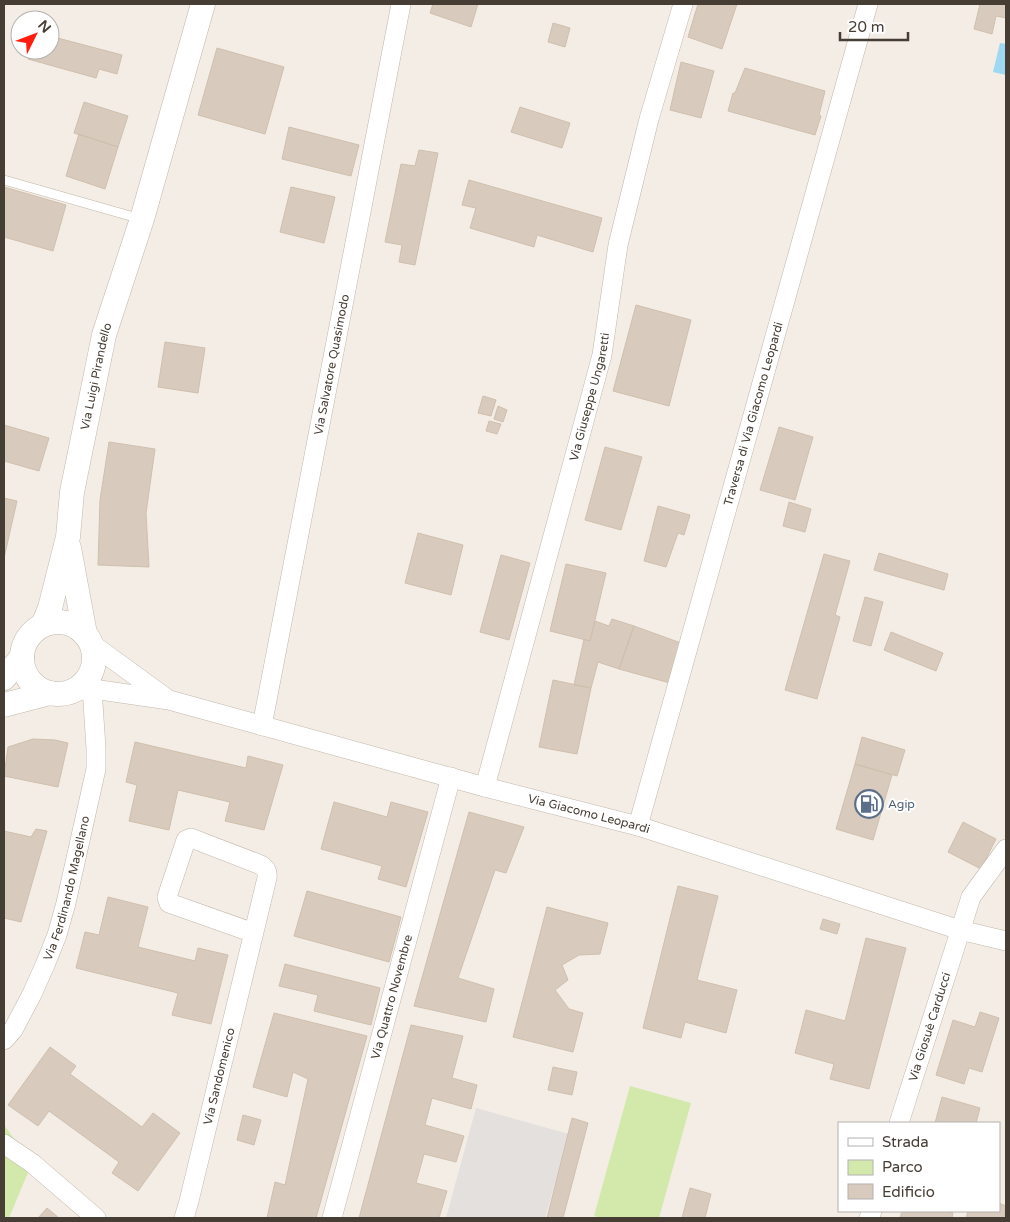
<svg xmlns="http://www.w3.org/2000/svg" width="1010" height="1222" font-family="'Varela Round',sans-serif">
	<style>
		.green { fill: #d3e9ac }
		.parking { fill: #e4e0dd }
		.water { fill: #9fd8f2 }
		.building { fill: #d8cbbd; stroke: #d0bfad }
		.lines { fill: none; stroke-linecap: round; stroke-linejoin: round }
		.service-casing { stroke: #c2b7aa; stroke-width: 10 }
		.minor-casing { stroke: #c2b7aa; stroke-width: 20 }
		.tertiary-casing { stroke: #c2b7aa; stroke-width: 25 }
		.service { stroke: #fff; stroke-width: 9 }
		.minor { stroke: #fff; stroke-width: 19 }
		.tertiary { stroke: #fff; stroke-width: 24 }
		.labels { text-anchor: middle; dominant-baseline: central; stroke-width: 4; stroke-linejoin: round; paint-order: stroke }
		.street-label { font-size: 12px; fill: #463d34; stroke: #fff }
		.service-label { font-size: 12px; fill: #4e5e75; stroke: #fff; text-anchor: start }
	</style>
	<rect width="100%" height="100%" fill="#f3ede5"/>
	<path class="green" d="M630,1086L691,1103L659,1218H602L594,1216Z
		M4,1125L32,1163L9,1218H4Z"/>
	<path class="parking" d="M476,1108L569,1134L545,1218H446Z"/>
	<path class="water" d="M1000,43L1006,44V75L993,72Z"/>
	<path class="building" d="M433,4H478L471,27L430,13Z
		M698,4H737L722,49L688,37Z
		M980,4H1006V18L996,16L992,34L974,29Z
		M553,23L570,28L565,47L548,42Z
		M50,36L122,55L117,74L99,69L96,78L28,59L31,50H50Z
		M217,48L284,67L265,134L198,115Z
		M681,62L714,71L701,118L670,110Z
		M745,68L825,91L819,115L821,116L815,135L728,111L733,93H735Z
		M84,102L128,116L118,147L74,133Z
		M520,107L570,123L562,148L511,132Z
		M289,127L359,145L351,176L282,159Z
		M79,134L118,147L105,189L66,176Z
		M419,150L438,153L415,265L399,262L402,245L385,242L401,164L415,166Z
		M469,180L602,218L593,252L537,235L534,247L470,228L476,208L462,205Z
		M4,187L66,205L53,251L4,237Z
		M291,187L335,197L324,243L280,232Z
		M636,305L691,320L669,406L613,391Z
		M165,342L205,348L198,393L158,387Z
		M483,396L496,400L491,416L478,413Z
		M498,406L507,410L503,422L494,419Z
		M489,421L501,424L497,434L486,431Z
		M4,425L49,438L39,471L4,461Z
		M779,427L813,437L795,500L760,490Z
		M109,442L155,449L146,513L149,567L98,565L100,500Z
		M605,447L642,457L621,530L585,520Z
		M4,498L17,501L4,558Z
		M789,502L811,509L805,532L783,526Z
		M658,506L690,515L684,535L678,533L666,567L644,561Z
		M418,533L463,545L451,595L405,583Z
		M879,553L948,574L944,590L874,570Z
		M824,554L850,561L835,615L840,617L817,699L785,690Z
		M501,555L530,563L509,640L480,632Z
		M566,564L606,573L590,641L550,631Z
		M865,597L883,602L871,646L853,641Z
		M612,619L634,626L619,669L598,662L591,688L574,685L584,639L590,641L595,621L609,626Z
		M634,626L681,643L670,683L619,669Z
		M891,632L943,653L936,671L884,650Z
		M553,680L591,688L577,754L539,747Z
		M862,737L905,750L897,776L855,764Z
		M33,739L55,740L68,743L58,787L4,776L8,747Z
		M135,742L246,768L248,756L283,765L264,830L225,821L230,802L178,790L169,830L129,821L137,785L126,782Z
		M855,764L892,775L873,840L836,829Z
		M334,802L387,817L391,802L428,812L406,887L378,879L382,866L321,849Z
		M469,812L524,827L506,873L495,870L458,978L494,989L486,1022L414,1006Z
		M963,822L996,839L981,869L948,852Z
		M36,829L47,831L21,922L4,918V831L31,837Z
		M678,886L718,896L697,980L737,990L726,1033L685,1022L681,1038L643,1028Z
		M307,891L401,917L389,962L294,936Z
		M108,897L148,907L138,947L195,961L198,948L228,955L211,1024L172,1015L178,993L76,968L85,932L99,935Z
		M547,907L608,923L600,954L579,955L562,965L568,980L555,990L569,1009L583,1013L573,1052L513,1037Z
		M823,919L840,924L837,934L820,929Z
		M866,938L906,948L869,1089L830,1079L834,1064L795,1053L806,1010L845,1021Z
		M285,964L380,988L371,1025L314,1011L318,995L279,986Z
		M980,1012L999,1018L982,1072L969,1068L964,1084L936,1075L953,1020L975,1027Z
		M274,1013L367,1036L316,1218H267L275,1182L285,1185L308,1079L293,1072L287,1097L253,1087Z
		M411,1025L463,1036L452,1078L477,1085L471,1109L432,1098L425,1125L464,1136L456,1162L424,1154L416,1183L447,1191L439,1218H359Z
		M50,1047L76,1066L70,1074L142,1127L153,1113L180,1133L138,1191L112,1173L119,1162L49,1111L38,1126L8,1105Z
		M553,1067L577,1072L572,1095L548,1090Z
		M942,1097L980,1108L976,1123H935Z
		M243,1115L261,1120L254,1145L237,1140Z
		M572,1118L588,1123L563,1218H547Z
		M690,1188L711,1194L705,1218H682Z
		M999,1203L1006,1206L1004,1218H966L968,1211H999Z
		M47,1208L59,1218H38Z
		M902,1211H946L953,1213L952,1218H900Z"/>
	<g class="lines">
		<defs>
			<path id="service" d="M4,180L141,219"/>
			<g id="minor">
				<path d="M92,644L166,698"/>
				<path id="s1" d="M73,691L93,689L169,700L485,787L638,826L960,930L1006,941"/>
				<path id="s2" d="M262,726L401,4"/>
				<path id="s3" d="M485,787L602,355L618,245L649,119L683,4"/>
				<path id="s4" d="M638,826L868,4"/>
				<path id="s5" d="M4,1040L13,1030L32,994L45,965L57,935L66,903L96,769V748L91,673"/>
				<path id="s6" d="M899,1123L971,897L1006,849"/>
				<path d="M4,1144L32,1163L96,1218"/>
				<path id="s7" d="M184,1218L189,1201L267,878C268,871 266,869 261,865L191,838L186,840L167,897L169,903L254,933"/>
				<path id="s8" d="M332,1218L451,777"/>
				<path d="M869,1218L872,1211"/>
			</g>
			<g id="tertiary">
				<path d="M69,548L85,634"/>
				<circle cx="58" cy="658" r="36"/>
				<path id="s9" d="M43,625L50,608L68,537L72,492L104,335L142,219L203,4"/>
				<path d="M4,678L22,657"/>
				<path d="M4,705L50,693"/>
			</g>
		</defs>
		<use href="#service" class="service-casing"/>
		<use href="#minor" class="minor-casing"/>
		<use href="#tertiary" class="tertiary-casing"/>
		<use href="#service" class="service"/>
		<use href="#minor" class="minor"/>
		<use href="#tertiary" class="tertiary"/>
	</g>
	<defs>
		<symbol id="fuel-ring" viewBox="-11 -11 22 22"><circle r="9.5" fill="#fff" stroke="#5c6f8a" stroke-width="1.5"/><path d="M-5.5-6h7V0h2V4h1.3V-2.5L3-4.5l.8-.8L6-3V5H2.5V1h-1V6h-7ZM-4.2-4.7v3.2H.2V-4.7Z" fill="#5c6f8a"/></symbol>
	</defs>
	<g fill-rule="evenodd">
		<use href="#fuel-ring" x="853" y="788" width="32" height="32"/>
	</g>
	<g class="labels">
		<g class="street-label">
			<text stroke="none"><textPath href="#s2" startOffset="368">Via Salvatore Quasimodo</textPath></text>
			<text stroke="none"><textPath href="#s9" startOffset="255">Via Luigi Pirandello</textPath></text>
			<text stroke="none"><textPath href="#s3" startOffset="404">Via Giuseppe Ungaretti</textPath></text>
			<text stroke="none"><textPath href="#s4" startOffset="428">Traversa di Via Giacomo Leopardi</textPath></text>
			<text stroke="none"><textPath href="#s1" startOffset="532">Via Giacomo Leopardi</textPath></text>
			<text stroke="none"><textPath href="#s5" startOffset="166">Via Ferdinando Magellano</textPath></text>
			<text stroke="none"><textPath href="#s8" startOffset="229">Via Quattro Novembre</textPath></text>
			<text stroke="none"><textPath href="#s6" startOffset="101">Via Giosuè Carducci</textPath></text>
			<text stroke="none"><textPath href="#s7" startOffset="146">Via Sandomenico</textPath></text>
		</g>
		<g class="service-label">
			<text x="888" y="804">Agip</text>
		</g>
	</g>
	<rect width="1010" height="1222" fill="none" stroke="#463d34" stroke-width="10"/>
	<rect x="838" y="1122" width="162" height="90" fill="#ffffff" stroke="#b5b1ae"/>
	<rect x="848" y="1138" width="25" height="8" fill="#ffffff" stroke="#b5b1ae"/>
	<text x="882" y="1147" font-size="15" fill="#463d34">Strada</text>
	<rect x="848" y="1160" width="25" height="15" fill="#d3e9ac" stroke="#b5b1ae"/>
	<text x="882" y="1172" font-size="15" fill="#463d34">Parco</text>
	<rect x="848" y="1184" width="25" height="15" fill="#d8cbbd" stroke="#b5b1ae"/>
	<text x="882" y="1197" font-size="15" fill="#463d34">Edificio</text>
	<g transform="translate(35 35) rotate(48)"><circle r="24" fill="#ffffff" stroke="#b5b1ae"/>
	<path d="M0-4L9 19L0 12L-9 19Z" fill="#ff1d10"/>
	<text y="-8" font-size="14" font-weight="bold" text-anchor="middle" fill="#463d34">N</text>
	</g>
	<path d="M840 32v8h68v-8" fill="none" stroke="#463d34" stroke-width="2.5"/>
	<text x="848" y="32" font-size="15" fill="#463d34" stroke="#ffffff" stroke-width="4" paint-order="stroke">20 m</text>
</svg>
